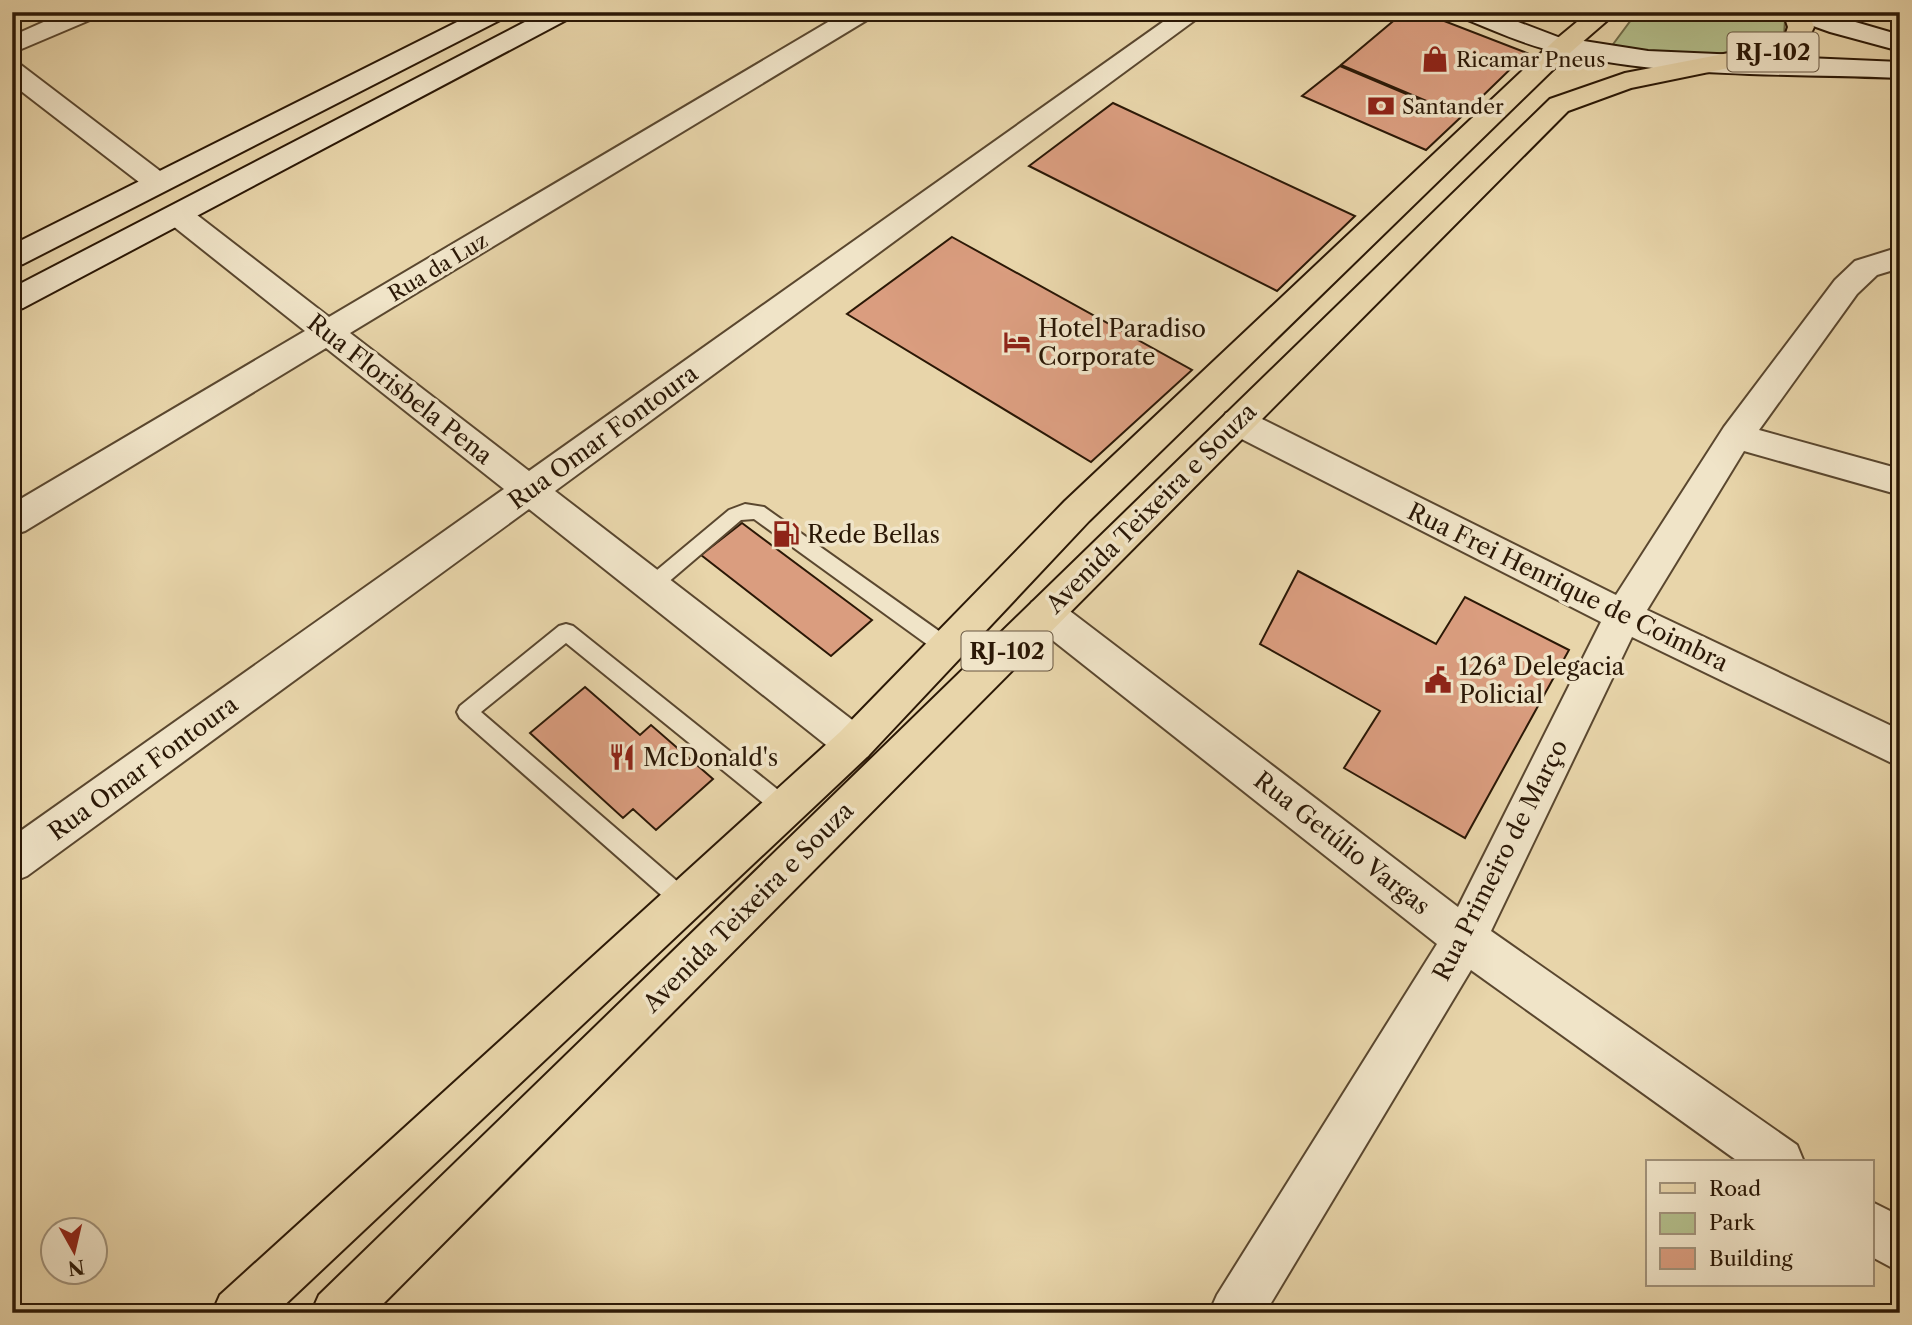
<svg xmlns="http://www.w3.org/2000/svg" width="1912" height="1325" font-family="'Libre Caslon Text',serif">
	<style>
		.green { fill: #b3be8b; stroke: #6f6b48; stroke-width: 2 }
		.building { fill: #da9d7f; stroke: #2b1806; stroke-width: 2 }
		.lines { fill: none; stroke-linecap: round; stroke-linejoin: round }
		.lane-casing { stroke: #5a472f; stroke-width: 4 }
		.street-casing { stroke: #5a472f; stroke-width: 4 }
		.secondary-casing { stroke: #2b1806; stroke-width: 4 }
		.primary-casing { stroke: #2b1806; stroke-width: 4 }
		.lane { fill: #f0e4c8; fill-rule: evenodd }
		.street { fill: #f0e4c8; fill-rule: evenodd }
		.secondary { fill: #f0e4c8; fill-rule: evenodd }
		.primary { fill: #e8d5aa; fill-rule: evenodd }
		.labels { text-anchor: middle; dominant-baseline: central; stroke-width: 7; stroke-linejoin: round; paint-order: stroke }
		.far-poi-label { font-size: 21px; fill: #2b1806; stroke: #f0e4c8; text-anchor: start }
		.far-street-label { font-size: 21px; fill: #2b1806; stroke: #f0e4c8 }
		.shield { fill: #f0e4c8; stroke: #665540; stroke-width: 2 }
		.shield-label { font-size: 23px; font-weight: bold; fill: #2b1806 }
		.poi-label { font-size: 24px; fill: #2b1806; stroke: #f0e4c8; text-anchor: start }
		.street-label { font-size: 24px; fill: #2b1806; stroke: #f0e4c8 }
	</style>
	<rect width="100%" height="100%" fill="#e8d5aa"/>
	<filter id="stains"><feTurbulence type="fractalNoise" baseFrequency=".00286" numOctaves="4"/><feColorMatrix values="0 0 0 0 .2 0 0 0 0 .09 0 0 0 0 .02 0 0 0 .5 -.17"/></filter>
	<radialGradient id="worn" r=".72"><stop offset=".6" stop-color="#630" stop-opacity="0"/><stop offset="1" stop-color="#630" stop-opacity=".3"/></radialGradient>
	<path class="green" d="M1637,12H1775L1785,20L1784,36C1734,66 1666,57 1611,47Z"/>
	<path class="building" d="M1404,12H1421L1527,53L1462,116L1341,65Z
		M1340,66L1461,117L1426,150L1302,96Z
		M1113,103L1355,216L1277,291L1029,166Z
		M952,237L1192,370L1091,462L847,314Z
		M742,523L872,620L831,656L701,555Z
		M1298,571L1436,644L1465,597L1569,650L1465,838L1344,768L1380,711L1260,644Z
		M585,687L640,735L651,725L713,779L656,830L633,809L623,818L530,733Z"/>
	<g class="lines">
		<defs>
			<path id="lane" d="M745,504L764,507L953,641L956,647L953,653L946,655L939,653L754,519L741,520L659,590L652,592L645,590L643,585L645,580L729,510Z
				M566,624L573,626L792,801L795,808L792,815L785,817L778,815L566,643L481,712L692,894L695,901L692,908L684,911L676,908L460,718L457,712L460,706L559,626Z"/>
			<path id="street" d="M66,12H100L97,17L12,53V36Z
				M845,12H875L872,17L350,333L529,471L1177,12H1206L555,491L868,732L874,744L868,756L854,762L840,756L529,509L27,876L12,882V837L504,489L326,348L25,531L12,535V504L305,331L168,222L163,215L168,208L178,206L188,208L329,317Z
				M12,63L21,65L168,177L172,183L168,189L158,192L148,189L12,84Z
				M1900,247V268L1877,275L1857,294L1759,430L1900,469V495L1744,451L1647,610L1900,730V767L1632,637L1491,931L1797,1145L1804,1162H1739L1471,970L1265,1313H1209L1217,1295L1437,944L1032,624L1026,613L1032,602L1045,598L1058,602L1458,907L1601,622L1226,431L1221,422L1226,413L1238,410L1250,413L1616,595L1724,427L1835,280L1855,261Z
				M1872,1202L1900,1216V1272L1872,1257Z"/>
			<path id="secondary" d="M477,12H509L506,17L23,264L12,267V245Z
				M544,12H575L572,17L23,308L12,311V288Z
				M1457,12H1492L1558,37L1648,51L1900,62V78C1782,73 1659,79 1545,49C1516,41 1488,28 1460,17Z
				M1785,12H1821L1900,35V51L1830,32L1788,17Z"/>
			<path id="primary" d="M1589,12H1617L1572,51L1089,521L868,756L276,1313H212L220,1295L840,732L1065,501L1554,41Z
				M1783,12H1808L1814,27L1807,42L1782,57L1631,88L1568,111L374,1313H311L319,1295L1550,99L1625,73L1765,46L1786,33L1788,27Z"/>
		</defs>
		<use href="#lane" class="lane-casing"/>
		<use href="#street" class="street-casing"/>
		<use href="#secondary" class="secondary-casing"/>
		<use href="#primary" class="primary-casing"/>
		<use href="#lane" class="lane"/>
		<use href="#street" class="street"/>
		<use href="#secondary" class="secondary"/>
		<use href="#primary" class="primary"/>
	</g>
	<defs>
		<symbol id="shop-bare" viewBox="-9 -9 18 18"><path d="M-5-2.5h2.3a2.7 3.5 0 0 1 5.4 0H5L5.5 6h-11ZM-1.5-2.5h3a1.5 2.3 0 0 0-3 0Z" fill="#8f2418" stroke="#f0e4c8" stroke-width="2.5" paint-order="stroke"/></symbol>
		<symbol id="bank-bare" viewBox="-9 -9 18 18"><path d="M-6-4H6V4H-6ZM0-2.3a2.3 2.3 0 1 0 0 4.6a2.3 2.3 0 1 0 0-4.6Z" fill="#8f2418" stroke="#f0e4c8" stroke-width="2.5" paint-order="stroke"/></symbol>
		<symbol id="hotel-bare" viewBox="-9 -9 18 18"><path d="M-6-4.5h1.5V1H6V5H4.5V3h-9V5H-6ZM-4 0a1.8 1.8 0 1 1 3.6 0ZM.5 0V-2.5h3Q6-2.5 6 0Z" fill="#8f2418" stroke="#f0e4c8" stroke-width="2.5" paint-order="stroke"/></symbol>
		<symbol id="fuel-bare" viewBox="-9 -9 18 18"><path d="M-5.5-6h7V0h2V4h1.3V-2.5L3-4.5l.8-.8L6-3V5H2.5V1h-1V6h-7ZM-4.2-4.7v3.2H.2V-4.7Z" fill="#8f2418" stroke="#f0e4c8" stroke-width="2.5" paint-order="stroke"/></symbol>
		<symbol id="civic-bare" viewBox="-9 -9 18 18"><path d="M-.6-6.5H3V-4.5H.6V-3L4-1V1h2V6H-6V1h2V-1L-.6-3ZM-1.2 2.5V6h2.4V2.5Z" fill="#8f2418" stroke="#f0e4c8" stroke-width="2.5" paint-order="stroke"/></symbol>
		<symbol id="restaurant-bare" viewBox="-9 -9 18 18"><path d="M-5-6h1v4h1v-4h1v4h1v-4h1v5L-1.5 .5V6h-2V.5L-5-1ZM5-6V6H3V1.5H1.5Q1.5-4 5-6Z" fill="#8f2418" stroke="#f0e4c8" stroke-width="2.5" paint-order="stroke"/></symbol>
	</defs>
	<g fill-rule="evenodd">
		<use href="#shop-bare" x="1416" y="40" width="38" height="38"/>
		<use href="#bank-bare" x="1362" y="87" width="38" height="38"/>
		<use href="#hotel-bare" x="998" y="323" width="38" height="38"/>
		<use href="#fuel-bare" x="767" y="515" width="38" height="38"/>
		<use href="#civic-bare" x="1419" y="661" width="38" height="38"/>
		<use href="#restaurant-bare" x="603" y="738" width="38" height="38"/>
	</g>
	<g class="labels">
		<g class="far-poi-label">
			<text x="1456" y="59">Ricamar Pneus</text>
			<text x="1402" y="106">Santander</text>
		</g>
		<g class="far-street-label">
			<text transform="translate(438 267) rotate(-31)">Rua da Luz</text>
		</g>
		<g class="shield">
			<rect x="1727.5" y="32.5" width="91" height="39" rx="5"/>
			<rect x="961.5" y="631.5" width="91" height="39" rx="5"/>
		</g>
		<g class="shield-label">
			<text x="1773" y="52">RJ-102</text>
			<text x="1007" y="651">RJ-102</text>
		</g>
		<g class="poi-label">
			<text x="1038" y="328">Hotel Paradiso<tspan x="1038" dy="28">Corporate</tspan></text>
			<text x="807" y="534">Rede Bellas</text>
			<text x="1459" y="666">126ª Delegacia<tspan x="1459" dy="28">Policial</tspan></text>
			<text x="643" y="757">McDonald's</text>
		</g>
		<g class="street-label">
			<text transform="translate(400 389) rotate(38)">Rua Florisbela Pena</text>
			<text transform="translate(603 437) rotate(-36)">Rua Omar Fontoura</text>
			<text transform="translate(1151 508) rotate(-45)">Avenida Teixeira e Souza</text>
			<text transform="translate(1568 587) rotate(26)">Rua Frei Henrique de Coimbra</text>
			<text transform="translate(143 768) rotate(-36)">Rua Omar Fontoura</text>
			<text transform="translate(1342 843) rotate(38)">Rua Getúlio Vargas</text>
			<text transform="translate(1500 860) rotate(-63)">Rua Primeiro de Março</text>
			<text transform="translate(748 907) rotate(-45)">Avenida Teixeira e Souza</text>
		</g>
	</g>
	<rect width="1912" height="1325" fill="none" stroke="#e8d5aa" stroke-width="42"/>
	<rect x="14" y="14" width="1884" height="1297" fill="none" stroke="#2b1806" stroke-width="3.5"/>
	<rect x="21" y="21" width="1870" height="1283" fill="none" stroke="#2b1806" stroke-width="2"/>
	<rect x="1646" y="1160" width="228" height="126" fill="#f0e4c8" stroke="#a1927a" stroke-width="2"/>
	<rect x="1660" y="1183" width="35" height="10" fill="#e8d5aa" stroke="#a1927a" stroke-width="2"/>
	<text x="1709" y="1196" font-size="21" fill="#2b1806">Road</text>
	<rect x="1660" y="1213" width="35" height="21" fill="#b3be8b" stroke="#a1927a" stroke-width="2"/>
	<text x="1709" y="1230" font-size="21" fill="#2b1806">Park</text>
	<rect x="1660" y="1248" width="35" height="21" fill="#da9d7f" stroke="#a1927a" stroke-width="2"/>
	<text x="1709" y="1266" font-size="21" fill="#2b1806">Building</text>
	<g transform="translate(74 1251) rotate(172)"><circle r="33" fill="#f0e4c8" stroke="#a1927a" stroke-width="2"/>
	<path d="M0-5L12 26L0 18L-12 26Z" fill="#8f2418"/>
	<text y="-10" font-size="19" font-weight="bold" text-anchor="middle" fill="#2b1806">N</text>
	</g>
	<rect width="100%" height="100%" filter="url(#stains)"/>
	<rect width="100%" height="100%" fill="url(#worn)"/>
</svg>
